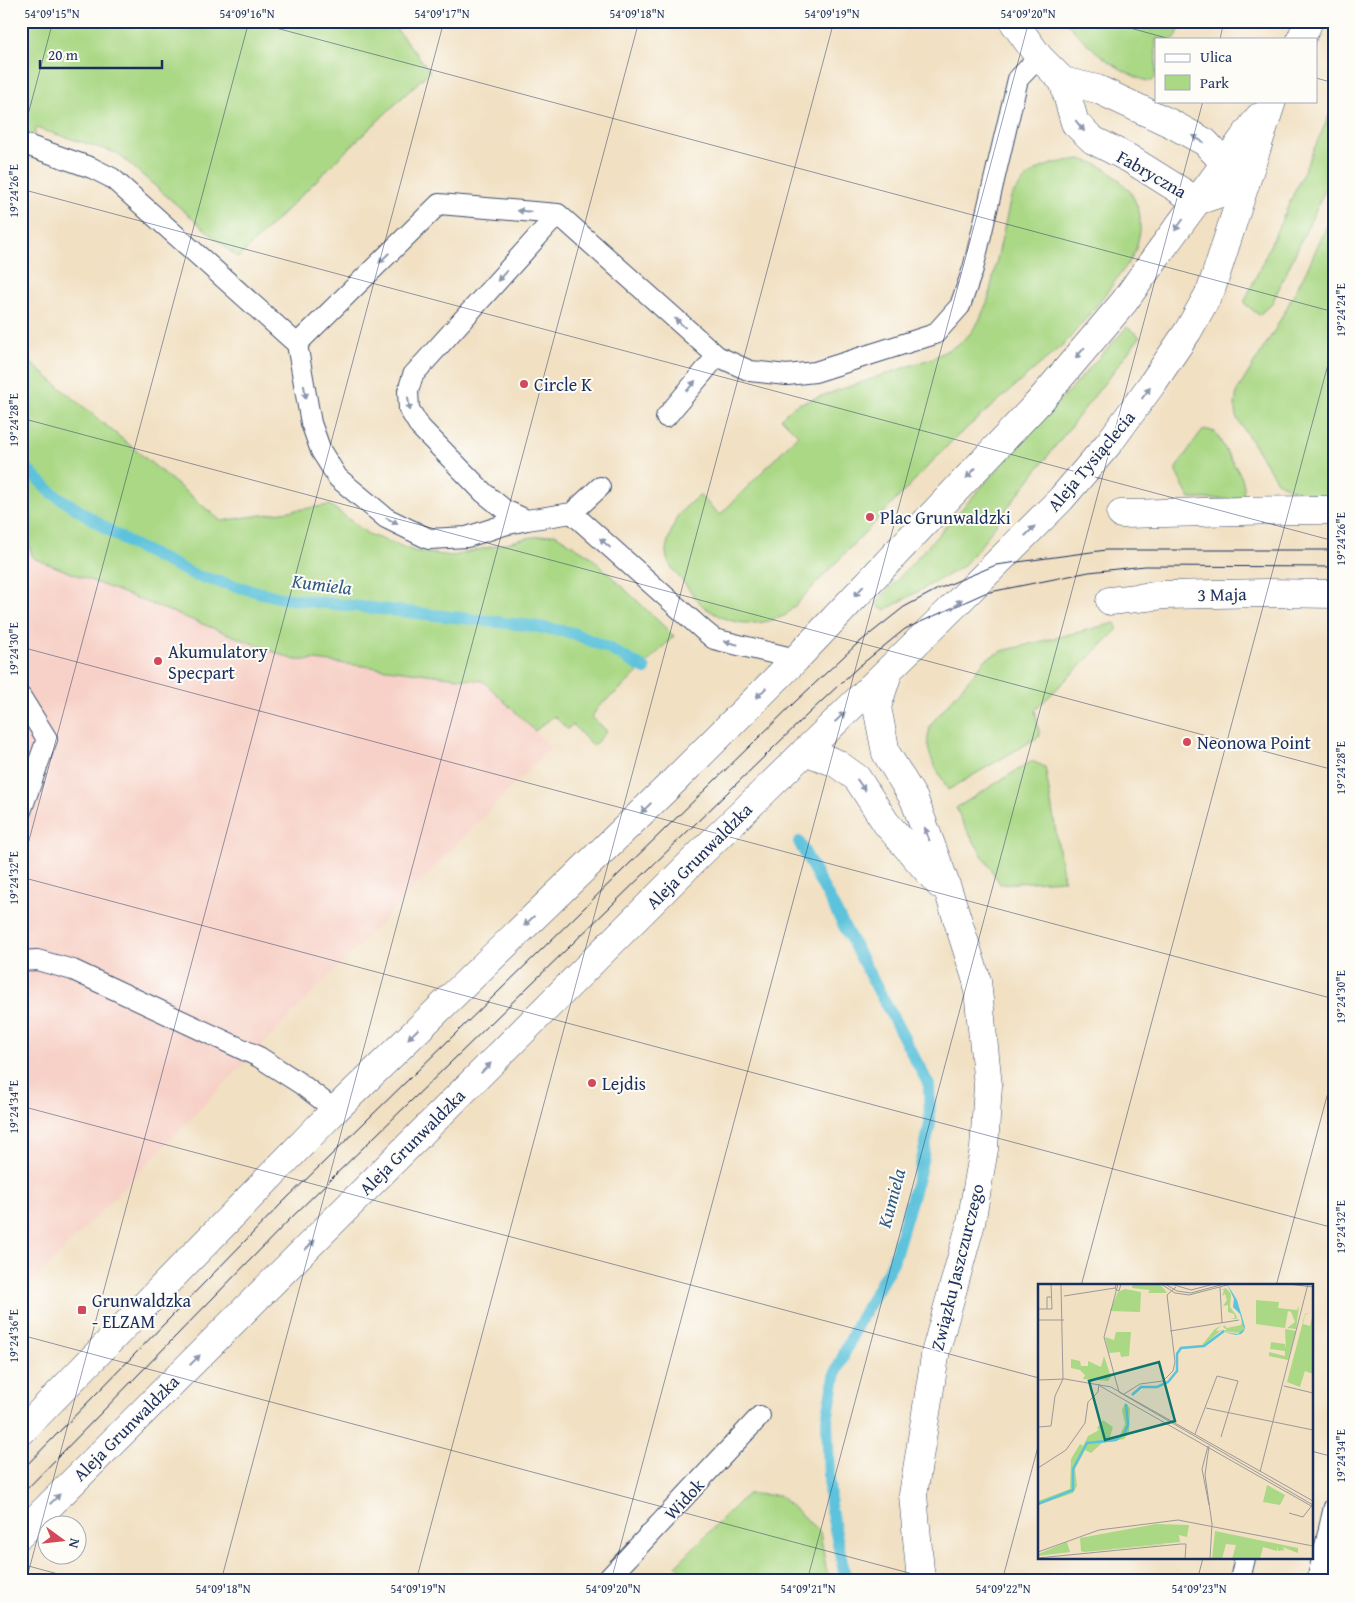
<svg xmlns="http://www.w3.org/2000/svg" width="1355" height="1602" font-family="'Gentium Book Plus',serif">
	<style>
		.built { fill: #f7d1c7 }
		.green { fill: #aad885; stroke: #628472 }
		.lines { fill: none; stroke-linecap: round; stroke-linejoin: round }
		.stream { stroke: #5dc2db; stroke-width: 12 }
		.lane-casing { stroke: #3b4a6d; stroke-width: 22 }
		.street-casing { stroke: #3b4a6d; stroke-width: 29 }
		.secondary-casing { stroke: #3b4a6d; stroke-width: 29 }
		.lane { stroke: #fff; stroke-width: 20 }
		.street { stroke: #fff; stroke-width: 28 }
		.secondary { stroke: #fff; stroke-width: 28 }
		.tram { stroke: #1b2f5e; stroke-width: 1 }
		.oneway { fill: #8d97ae }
		.ticks { fill: none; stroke: #1b2f5e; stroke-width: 1; stroke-opacity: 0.45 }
		.poi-dot { fill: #d1495b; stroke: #fdfcf7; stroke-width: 2 }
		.labels { text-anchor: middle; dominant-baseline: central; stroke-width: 4; stroke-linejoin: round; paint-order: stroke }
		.street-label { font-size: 18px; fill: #1b2f5e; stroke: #fdfcf7 }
		.poi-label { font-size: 18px; fill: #1b2f5e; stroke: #fdfcf7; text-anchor: start }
		.water-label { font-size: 19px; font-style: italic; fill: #2f5b84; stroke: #fdfcf7 }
		.inset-river { fill: none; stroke: #5dc2db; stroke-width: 2.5 }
		.inset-road { fill: none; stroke: #9b999a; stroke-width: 1 }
		.view { fill: #0f766e; fill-opacity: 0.15; stroke: #0f766e; stroke-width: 2.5 }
		.inset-edge { fill: none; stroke: #1b2f5e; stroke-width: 2.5 }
		.neatline { fill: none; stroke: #1b2f5e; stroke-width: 2 }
		.ticks-label { font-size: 12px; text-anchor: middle; fill: #1b2f5e }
	</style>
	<rect width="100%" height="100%" fill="#fdfcf7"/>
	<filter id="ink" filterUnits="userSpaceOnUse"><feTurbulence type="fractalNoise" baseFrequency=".02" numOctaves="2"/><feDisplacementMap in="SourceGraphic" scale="10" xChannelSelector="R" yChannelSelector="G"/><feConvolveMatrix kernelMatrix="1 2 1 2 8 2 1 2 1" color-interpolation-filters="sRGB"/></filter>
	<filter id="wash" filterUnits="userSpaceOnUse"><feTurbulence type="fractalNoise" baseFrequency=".0096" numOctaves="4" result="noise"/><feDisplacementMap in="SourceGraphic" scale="20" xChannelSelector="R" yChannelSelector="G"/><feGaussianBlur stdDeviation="1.12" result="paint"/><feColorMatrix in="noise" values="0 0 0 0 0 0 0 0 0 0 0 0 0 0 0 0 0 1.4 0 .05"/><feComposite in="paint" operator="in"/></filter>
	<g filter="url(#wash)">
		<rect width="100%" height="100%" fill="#f1e0c2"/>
		<path class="built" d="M21,520L34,558L295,660H315L483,681L551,747L21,1294Z"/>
		<path class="green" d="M21,21H390L430,71L342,155L238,258L117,153L36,128L21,188Z
			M1065,21H1183L1175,39H1156V77L1152,81C1143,81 1138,78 1130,74C1101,59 1087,44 1065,21Z
			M1334,105V171L1272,303L1259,315L1244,303Z
			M1080,159L1094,163L1106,169L1118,179L1130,191L1136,203L1140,216V232L1136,249L1130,261L1098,304L1067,341L953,440L786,615C757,628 729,626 703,606C696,600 690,590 683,582C677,574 667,565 666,553C665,546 674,524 677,517C682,509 692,502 699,495L720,515L798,435L781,418L789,410L798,404L933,358L957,345L969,335L979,321L988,300L1011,197C1031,167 1045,164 1080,159Z
			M1334,209V498C1314,496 1293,493 1277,481L1236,417L1235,405L1237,391L1276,328L1309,265Z
			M1127,327L1140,337L1009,506L979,548L962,567L885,610L880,608L877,606L878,601Z
			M21,350L26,359L221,521L330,505L368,534L417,552L453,556L527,538L555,534L590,556L674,636L624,686L598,707L592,717L607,731L593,746L573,725L567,729L554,716L535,731L483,681L315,660H295L33,558L21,520Z
			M1204,430H1208L1215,432L1241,476C1244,484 1246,489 1241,497L1236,499H1190L1188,496L1176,472V468L1200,433Z
			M1115,623L1117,627V630L1035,710L1040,736L948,790C936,766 920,750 932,723L986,659L1002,651Z
			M1032,761L1045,767L1064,880L1000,884L965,827L956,808Z
			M747,1494L779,1495L820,1532L828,1581H693L676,1565Z"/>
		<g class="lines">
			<path class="stream" d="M21,463L52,493L129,543L197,576L281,598L533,626L573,633L610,649L645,669
				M799,842L929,1085L930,1124L919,1174L893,1262L857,1325L836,1372L827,1420L830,1505L846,1581"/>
		</g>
	</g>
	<g filter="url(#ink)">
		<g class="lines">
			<defs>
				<path id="lane" d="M21,143L92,168L112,178L297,344L311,423L321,451L338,478L386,518L429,539L467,537L504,525L527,520
					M558,214L413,375L408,391L409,409L420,427L484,493L505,510L527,520L572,513
					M297,344L439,204L558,214L717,356L750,371L787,375L815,372L935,334L960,306L973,269L1018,79L1039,57
					M666,417L717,356
					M600,487L572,513L703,630L714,639L796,659
					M21,697L47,739L21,811
					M21,961L37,960L73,970L259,1057L301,1084L335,1110
					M1241,1575L1245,1558
					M606,1581L760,1416
					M1317,1581L1334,1507"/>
				<path id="street" d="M1013,21L1039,57L1063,81L1075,123L1093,140L1130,159L1197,201L1245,185L1205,142L1170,123L1097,89L1063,81
					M1121,514C1192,513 1263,509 1334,510
					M1110,601L1164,595L1268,593L1334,594"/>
				<path id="secondary" d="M1301,39L1309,21
					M888,673L877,707L886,753L914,799L950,896L977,981L988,1085L984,1149L971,1223L936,1350L913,1495L921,1581
					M805,751L836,763L857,778L886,823L939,884
					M21,1432L335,1110L673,782L796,659L1039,402L1124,302L1158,254L1259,117
					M21,1534L700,854L954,606L1061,499L1109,443L1152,384L1188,331L1211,290L1272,101"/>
			</defs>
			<use href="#lane" class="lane-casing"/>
			<use href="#street" class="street-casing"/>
			<use href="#secondary" class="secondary-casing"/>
			<use href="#lane" class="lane"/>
			<use href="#street" class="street"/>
			<use href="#secondary" class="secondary"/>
			<path class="tram" d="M21,1471L282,1203L796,701L856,645L904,607L938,589L996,565L1106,550H1334
				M21,1495L291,1218L808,714L857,668L905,629L985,593L1089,572L1145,566L1334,567"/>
		</g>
		<defs><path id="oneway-solid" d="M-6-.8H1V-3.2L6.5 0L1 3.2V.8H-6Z" transform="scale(1.25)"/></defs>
		<g class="oneway">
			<use href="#oneway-solid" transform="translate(1080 126) rotate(51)"/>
			<use href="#oneway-solid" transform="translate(1198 139) rotate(-150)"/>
			<use href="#oneway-solid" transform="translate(524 211) rotate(-175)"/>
			<use href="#oneway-solid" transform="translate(1179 225) rotate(127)"/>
			<use href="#oneway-solid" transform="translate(384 258) rotate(135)"/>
			<use href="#oneway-solid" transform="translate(502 276) rotate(132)"/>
			<use href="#oneway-solid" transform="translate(680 323) rotate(-138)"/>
			<use href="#oneway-solid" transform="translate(1080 353) rotate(130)"/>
			<use href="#oneway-solid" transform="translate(691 386) rotate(-50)"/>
			<use href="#oneway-solid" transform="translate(305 392) rotate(81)"/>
			<use href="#oneway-solid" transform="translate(1146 393) rotate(-54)"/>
			<use href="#oneway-solid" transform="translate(409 404) rotate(81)"/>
			<use href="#oneway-solid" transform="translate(971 473) rotate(133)"/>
			<use href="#oneway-solid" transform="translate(392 521) rotate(28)"/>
			<use href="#oneway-solid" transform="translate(1030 531) rotate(-45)"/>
			<use href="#oneway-solid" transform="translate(605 543) rotate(-138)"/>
			<use href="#oneway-solid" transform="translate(859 591) rotate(133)"/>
			<use href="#oneway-solid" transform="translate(957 604) rotate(-45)"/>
			<use href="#oneway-solid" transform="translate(731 643) rotate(-166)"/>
			<use href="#oneway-solid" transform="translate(761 693) rotate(135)"/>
			<use href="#oneway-solid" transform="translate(840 717) rotate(-44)"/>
			<use href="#oneway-solid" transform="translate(861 785) rotate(55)"/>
			<use href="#oneway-solid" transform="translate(646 808) rotate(136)"/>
			<use href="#oneway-solid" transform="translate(927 834) rotate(-110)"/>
			<use href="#oneway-solid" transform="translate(529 921) rotate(136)"/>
			<use href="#oneway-solid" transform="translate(413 1034) rotate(136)"/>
			<use href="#oneway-solid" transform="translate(486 1068) rotate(-45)"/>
			<use href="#oneway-solid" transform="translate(310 1245) rotate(-45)"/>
			<use href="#oneway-solid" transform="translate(195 1360) rotate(-45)"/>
			<use href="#oneway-solid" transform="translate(55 1499) rotate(-45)"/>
		</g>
	</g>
	<path class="ticks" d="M250,21L1334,312M1105,21L1170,39M1220,39L1224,21M1316,78L1334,83M21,141L53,21M21,189L1334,541M21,418L1334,770M21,647L1334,999M21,870L249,21M21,877L1334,1228M21,1106L1039,1378M1081,1286L1334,342M1276,1286L1334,1070M21,1335L939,1581M1311,1451L1334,1457M21,1564L84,1581M26,1581L444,21M221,1581L639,21M416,1581L834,21M611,1581L1029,21M807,1581L1203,101M1002,1581L1039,1443M1197,1581L1203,1558"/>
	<g class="poi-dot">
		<circle cx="524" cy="384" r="5"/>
		<circle cx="870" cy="517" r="5"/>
		<circle cx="158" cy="661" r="5"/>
		<circle cx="1187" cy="742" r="5"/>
		<circle cx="592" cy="1083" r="5"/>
		<rect x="77" y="1305" width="10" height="10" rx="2.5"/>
	</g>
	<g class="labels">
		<g class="street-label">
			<text transform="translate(1152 174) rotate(30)">Fabryczna</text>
			<text transform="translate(1091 461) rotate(-50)">Aleja Tysiąclecia</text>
			<text transform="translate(1222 594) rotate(-1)">3 Maja</text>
			<text transform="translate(699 856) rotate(-45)">Aleja Grunwaldzka</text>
			<text transform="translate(412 1142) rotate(-45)">Aleja Grunwaldzka</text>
			<text transform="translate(957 1267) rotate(-76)">Związku Jaszczurczego</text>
			<text transform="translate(126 1428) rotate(-45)">Aleja Grunwaldzka</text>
			<text transform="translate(684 1499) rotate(-47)">Widok</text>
		</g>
		<g class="poi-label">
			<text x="534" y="384">Circle K</text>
			<text x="880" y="517">Plac Grunwaldzki</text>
			<text x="168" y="651">Akumulatory<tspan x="168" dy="21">Specpart</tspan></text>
			<text x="1197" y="742">Neonowa Point</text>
			<text x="602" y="1083">Lejdis</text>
			<text x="92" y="1300">Grunwaldzka<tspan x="92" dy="21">- ELZAM</tspan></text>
		</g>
		<g class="water-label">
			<text transform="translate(322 584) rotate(7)">Kumiela</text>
			<text transform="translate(891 1198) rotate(-75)">Kumiela</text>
		</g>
	</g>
	<g transform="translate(1038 1284)">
		<rect width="275" height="275" fill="#f1e0c2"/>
		<path d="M95,0H122L129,9H110L112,6L94,4ZM188,4L193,10L192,23L198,31L199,35H193L197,34L196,30L190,28V21L185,22L189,16L187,10L184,12L186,6H183ZM87,5L103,8L102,28L72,27L80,8ZM218,16L241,18L240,24L259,26L261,22L258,45L249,44L257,38L253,28L250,27L247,44L218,40ZM272,29L267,31L265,40L272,42L275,29V90L267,87L262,103L249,98L267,30ZM204,35L206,46L203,49L182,47L165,62L146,63L164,61L176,46L183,41L178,47L189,46L185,43L186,41L189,44L203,41ZM247,45L258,47L250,76L231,72V68L247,72V67L232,65L233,58L247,60L248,66ZM78,48H93L91,72L83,73L82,68L71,69L67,53L76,56ZM66,72L73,93L70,97L45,95L47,91L42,86L33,84V75L42,77L43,82H50V77L63,83ZM87,119L92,124L91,148L86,155L64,159L53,169L47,166L37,185L39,202L35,209L0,221V217L32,205L33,175L42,160L45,162L50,152L61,146L59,144L65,136L75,143L72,153L82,151L87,140L84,126ZM229,201L247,211L242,221L225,218ZM118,240L151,241L149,253L141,251L142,258L52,267L127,260L123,261L46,268L43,267L42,254ZM177,247L260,264V269L244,263L247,266L240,267V262L239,267L225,263L222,275H194L198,261L188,260L184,275H174ZM29,258L32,268L0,272V270Z" fill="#aad885"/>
		<path d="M189,0L199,16L207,43L206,47L203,50L198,51L186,48L200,50L206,45L202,30L195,23L196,15Z" fill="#5dc2db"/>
		<path class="inset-river" d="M94,111L103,103H119L130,98L139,87V70L143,64L166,62L186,47M0,220L35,206V185L49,159L78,156L86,150L90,141L88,120"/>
		<path class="inset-road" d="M23,0L25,95M44,0H60M78,0L77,5L81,7L83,0M80,0L66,53L81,108L275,221M123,0L137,9L151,11L193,0M127,0L139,7L153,9L186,0M133,0L153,6L176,0M250,0L275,3M182,3L184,39M26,12L77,4M0,25H14L13,0M9,25V13H13M0,36H26M132,47L201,36M0,96L27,95L73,103L275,217M62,102L275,223M246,102L275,109M86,110L102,100L125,97L135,87L137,78L129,11L138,3M168,124L275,146M0,143L13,142L17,112L25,95M157,150L179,92L200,97L183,153M170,162L164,185L171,221M171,162L167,191L174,240L172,275M0,184L28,166L47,139L50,118L60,108L61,100M222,188L270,0M251,229L265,233L275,220M0,268L61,246L140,236L275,262M0,274L143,260H148L147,275"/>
		<path class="view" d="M121,78L137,137L67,156L51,97Z"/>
		<rect width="275" height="275" class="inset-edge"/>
	</g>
	<rect width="1355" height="1602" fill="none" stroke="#fdfcf7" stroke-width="55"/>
	<rect x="1155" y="38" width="162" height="65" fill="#fdfcf7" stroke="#a3aaba"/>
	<rect x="1165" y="54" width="25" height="8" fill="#ffffff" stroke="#a3aaba"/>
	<text x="1200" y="62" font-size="15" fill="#1b2f5e">Ulica</text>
	<rect x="1165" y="75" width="25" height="15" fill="#aad885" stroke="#a3aaba"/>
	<text x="1200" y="88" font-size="15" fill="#1b2f5e">Park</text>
	<g transform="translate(62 1540) rotate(105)"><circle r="24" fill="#fdfcf7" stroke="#a3aaba"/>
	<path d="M0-4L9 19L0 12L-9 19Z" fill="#d1495b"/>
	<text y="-8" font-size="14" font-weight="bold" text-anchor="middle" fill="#1b2f5e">N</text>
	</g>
	<path d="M40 60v8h122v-8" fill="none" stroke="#1b2f5e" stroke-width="2.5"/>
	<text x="48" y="60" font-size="15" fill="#1b2f5e" stroke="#fdfcf7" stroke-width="4" paint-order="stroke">20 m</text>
	<rect x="28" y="28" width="1300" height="1546" class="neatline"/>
	<g class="ticks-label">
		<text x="52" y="18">54°09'15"N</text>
		<text x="247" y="18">54°09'16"N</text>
		<text x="442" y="18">54°09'17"N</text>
		<text x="637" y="18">54°09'18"N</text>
		<text x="832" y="18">54°09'19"N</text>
		<text x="1028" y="18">54°09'20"N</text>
		<text transform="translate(14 191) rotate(-90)" y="4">19°24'26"E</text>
		<text transform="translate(1341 310) rotate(-90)" y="4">19°24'24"E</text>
		<text transform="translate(14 420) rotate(-90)" y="4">19°24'28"E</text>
		<text transform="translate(1341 539) rotate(-90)" y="4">19°24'26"E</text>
		<text transform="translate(14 649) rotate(-90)" y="4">19°24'30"E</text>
		<text transform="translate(1341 768) rotate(-90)" y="4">19°24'28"E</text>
		<text transform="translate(14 878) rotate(-90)" y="4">19°24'32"E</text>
		<text transform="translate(1341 997) rotate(-90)" y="4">19°24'30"E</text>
		<text transform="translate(14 1107) rotate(-90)" y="4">19°24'34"E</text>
		<text transform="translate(1341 1227) rotate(-90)" y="4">19°24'32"E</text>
		<text transform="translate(14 1336) rotate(-90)" y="4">19°24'36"E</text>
		<text transform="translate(1341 1456) rotate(-90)" y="4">19°24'34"E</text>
		<text x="223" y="1593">54°09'18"N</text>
		<text x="418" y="1593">54°09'19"N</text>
		<text x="613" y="1593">54°09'20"N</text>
		<text x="808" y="1593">54°09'21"N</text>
		<text x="1003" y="1593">54°09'22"N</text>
		<text x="1199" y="1593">54°09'23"N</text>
	</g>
</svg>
